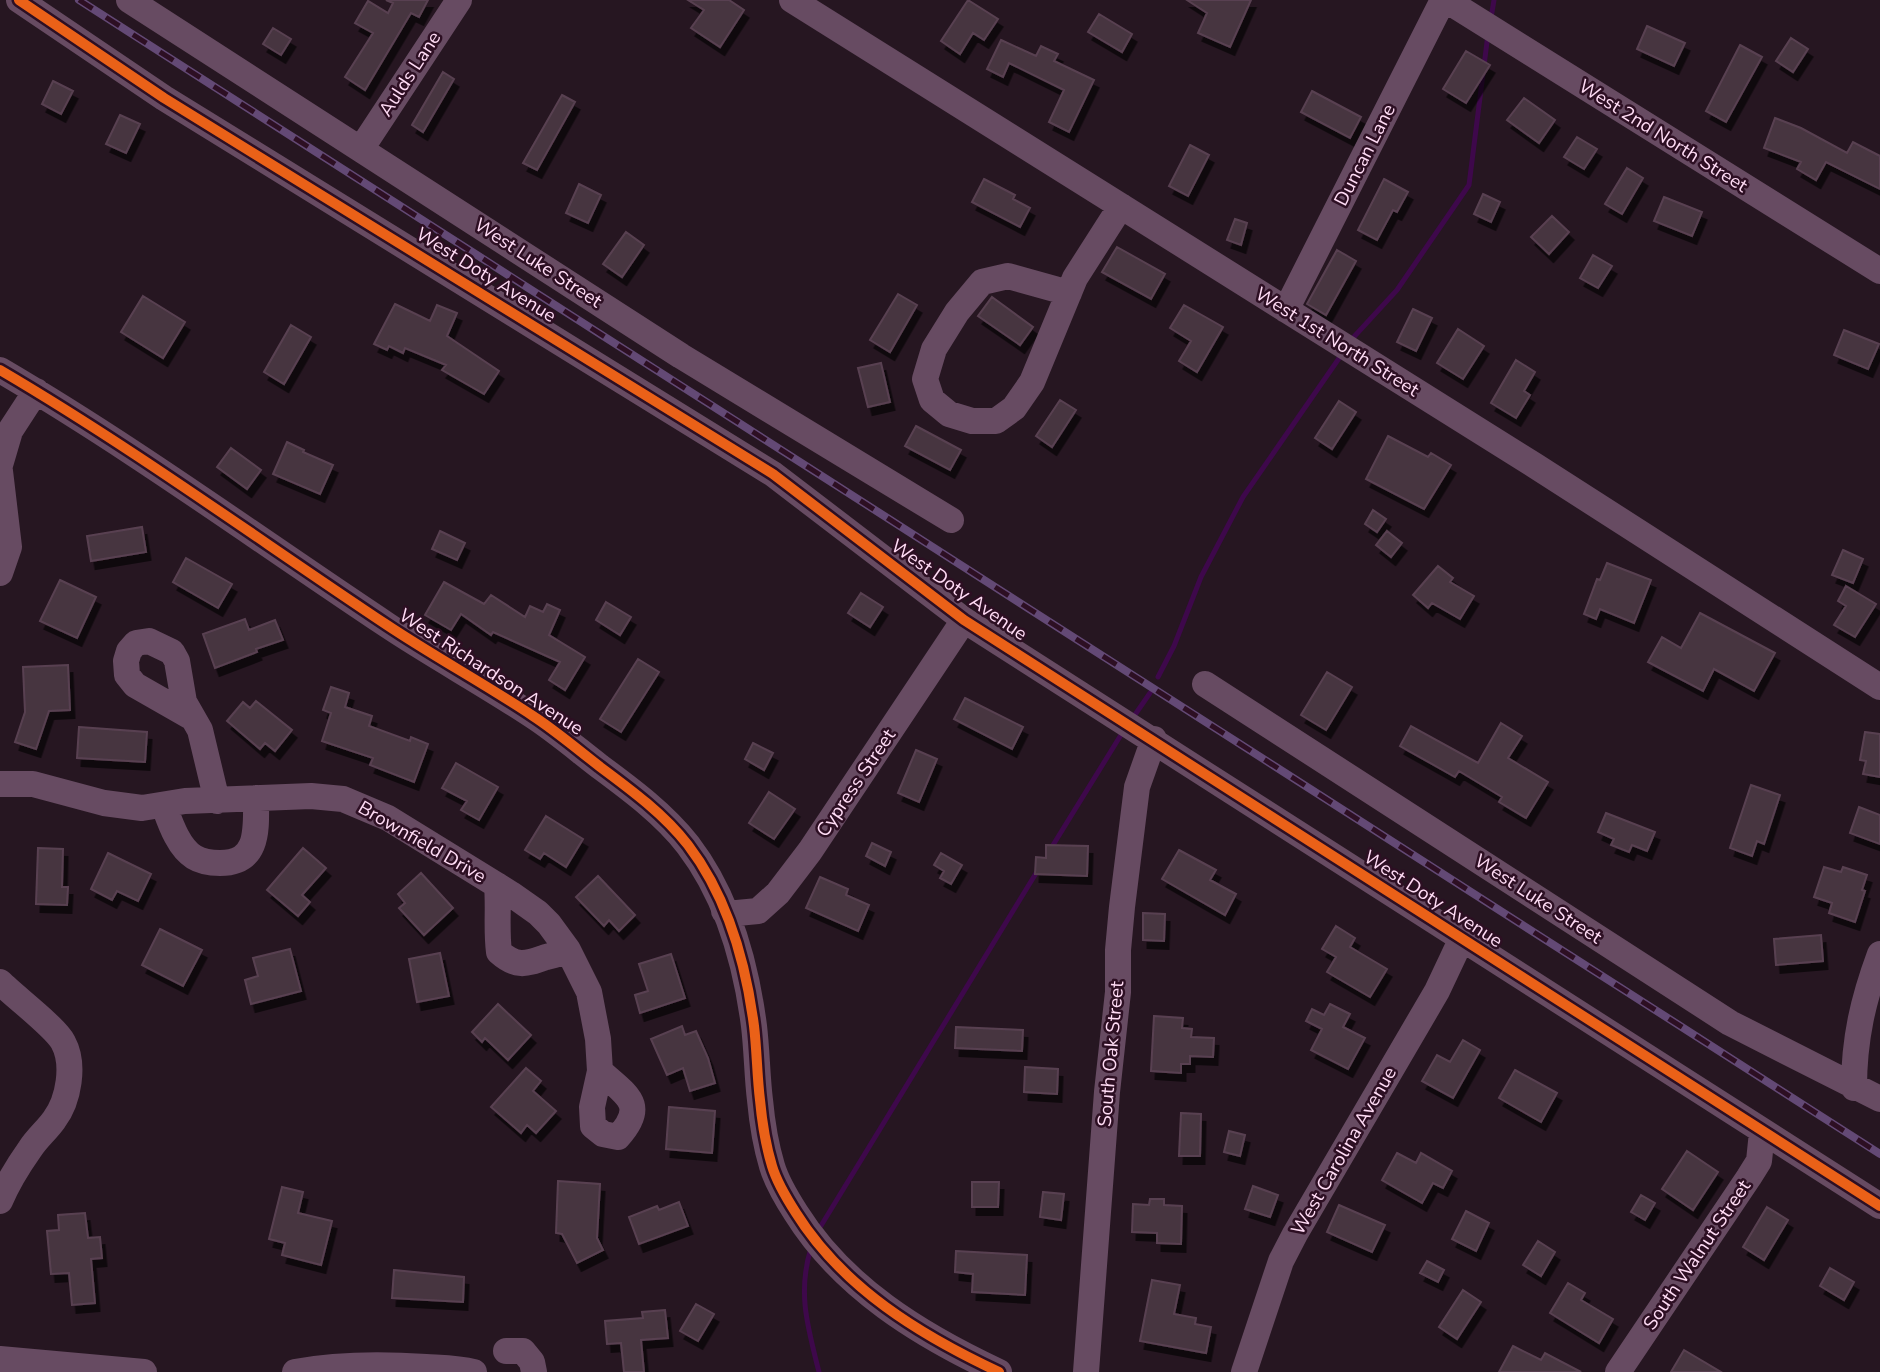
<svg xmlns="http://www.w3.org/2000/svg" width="1880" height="1372" font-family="'Nunito Sans',sans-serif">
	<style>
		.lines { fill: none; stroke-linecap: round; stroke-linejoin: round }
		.stream { stroke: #3e084b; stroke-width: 5 }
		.building { fill: #473541; stroke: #594151; stroke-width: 2; filter: url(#shadow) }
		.minor { stroke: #674b62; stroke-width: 26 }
		.rail-casing { stroke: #634975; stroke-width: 8 }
		.rail { stroke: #2d0f23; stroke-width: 5; stroke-dasharray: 16; stroke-linecap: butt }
		.cycleway-casing { stroke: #2d0f23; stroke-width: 15 }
		.cycleway { stroke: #ea6118; stroke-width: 10 }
		.labels { text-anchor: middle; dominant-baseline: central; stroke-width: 5; stroke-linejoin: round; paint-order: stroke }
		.street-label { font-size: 19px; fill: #ffdcf5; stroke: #2d0f23 }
	</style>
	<defs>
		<filter id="shadow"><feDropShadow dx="4.5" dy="8" stdDeviation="0" flood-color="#0009"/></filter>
	</defs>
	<rect width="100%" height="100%" fill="#261621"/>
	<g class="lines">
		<path class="stream" d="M1491,18L1494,0
			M1351,340L1397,290L1469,185L1488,34
			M1158,677L1174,646L1201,577L1243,497L1342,354
			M1132,719L1150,693
			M1050,850L1124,730
			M819,1229L1038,870
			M811,1248C797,1293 808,1328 819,1372"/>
	</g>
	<path class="building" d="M386,0H428L419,17L411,13L365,90L345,77L373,33L355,23L368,1L388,13L393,3Z
		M688,0H729L744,10L720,47L691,28L704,10Z
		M968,0L998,19L984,40L973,33L960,54L941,41Z
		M1187,0H1251L1230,47L1198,33L1207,13Z
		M1099,14L1132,34L1122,52L1088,32Z
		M1647,26L1685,43L1674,66L1637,49Z
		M273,28L291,39L281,55L263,44Z
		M1791,38L1808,49L1793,72L1776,61Z
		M1001,40L1036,56L1041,46L1058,54L1054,61L1094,80L1069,132L1049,122L1064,90L1009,63L1003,77L987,69Z
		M1740,45L1762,57L1726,122L1706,111Z
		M1466,51L1490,65L1466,103L1443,89Z
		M443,72L454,79L423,132L412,125Z
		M53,81L73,91L61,114L42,104Z
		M1312,91L1361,117L1350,138L1301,112Z
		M562,95L575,102L537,170L523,163Z
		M1524,98L1555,120L1539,143L1507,120Z
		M120,115L140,124L126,153L106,144Z
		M1775,118L1801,128L1847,153L1853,142L1880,156V189L1826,162L1816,180L1797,169L1801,162L1764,148Z
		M1577,137L1597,149L1584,169L1564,157Z
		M1190,145L1209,155L1188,196L1169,186Z
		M1627,168L1643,178L1622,214L1605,204Z
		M984,179L1015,195L1013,199L1030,208L1020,227L972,202Z
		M1384,179L1408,192L1397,212L1393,210L1377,240L1358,230Z
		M579,184L601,195L588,223L566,213Z
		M1483,194L1500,202L1491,222L1474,214Z
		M1664,197L1702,212L1692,236L1654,221Z
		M1552,216L1569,232L1549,254L1531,237Z
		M1235,219L1247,223L1241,245L1227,240Z
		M626,232L644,245L622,277L603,264Z
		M1117,247L1165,274L1151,299L1102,272Z
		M1337,250L1356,261L1326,315L1307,304Z
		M1593,255L1612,266L1598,288L1580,278Z
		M898,294L917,305L890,352L870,340Z
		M143,296L185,322L163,358L121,332Z
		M992,297L1033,327L1020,345L978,316Z
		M395,304L430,321L437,305L457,313L447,336L499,371L484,394L442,370L446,365L405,348L403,353L389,346L387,350L374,344Z
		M1184,305L1223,327L1197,372L1179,361L1191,341L1170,328Z
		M1413,309L1432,318L1416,351L1397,342Z
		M291,325L311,337L284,384L264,372Z
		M1458,329L1484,346L1463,379L1437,363Z
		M1844,330L1879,344L1868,369L1834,355Z
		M1516,360L1535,372L1524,391L1530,395L1516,418L1491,403Z
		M881,363L890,402L868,407L858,368Z
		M1060,400L1076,410L1052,447L1036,436Z
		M1339,401L1356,412L1332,449L1315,438Z
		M916,426L961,450L950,470L905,446Z
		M1388,436L1428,457L1431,453L1451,465L1424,509L1366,479Z
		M287,442L304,450L303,452L333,465L320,494L273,474Z
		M231,448L261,470L247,489L217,467Z
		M1373,510L1386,519L1377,532L1365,524Z
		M142,527L146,552L91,561L87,536Z
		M440,531L465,543L457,560L432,549Z
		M1387,531L1402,543L1391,557L1376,545Z
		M1843,550L1863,559L1853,583L1832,575Z
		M186,558L232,584L218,608L173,582Z
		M1607,563L1651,580L1634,623L1600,609L1596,619L1584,614L1597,579L1600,580Z
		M1438,566L1453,578L1450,582L1474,596L1460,619L1432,603L1428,608L1413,595Z
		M60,580L96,597L77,638L40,621Z
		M444,582L484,604L491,595L525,617L530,606L543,612L547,604L560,610L549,635L585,657L565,690L549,680L560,662L493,632L491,635L461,614L451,630L425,615Z
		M1846,586L1876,604L1855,637L1834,625L1846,606L1838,601Z
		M861,593L883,607L870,627L848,613Z
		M606,602L631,617L620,635L596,620Z
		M1700,613L1775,653L1754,691L1714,669L1703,691L1648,662L1662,637L1681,648Z
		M245,619L249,630L275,620L283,640L256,649L257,652L215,668L203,634Z
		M638,659L659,672L621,732L600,719Z
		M68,665L70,710L49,711L36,749L15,742L25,712L23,667Z
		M1327,672L1352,687L1326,730L1301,715Z
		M331,687L349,693L345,707L372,716L369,726L410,741L411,737L428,744L414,782L370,765L373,758L322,741L331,713L323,710Z
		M965,698L1023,727L1012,749L954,719Z
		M256,701L292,730L275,751L265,743L260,749L227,721L243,702L250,708Z
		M1501,723L1522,736L1508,758L1548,782L1526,818L1499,802L1502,797L1459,771L1455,777L1400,746L1411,726L1478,763Z
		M79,727L147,732L145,762L77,758Z
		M1865,732L1880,734V777L1863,774L1866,761L1860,760Z
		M753,743L773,753L764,770L745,759Z
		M916,750L937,759L919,802L898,793Z
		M456,763L498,787L479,820L461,810L467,801L442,788Z
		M1751,785L1780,795L1764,844L1757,841L1752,856L1730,848Z
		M769,792L795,809L774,839L749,823Z
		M1859,807L1880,815V844L1850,833Z
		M1606,813L1655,832L1647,851L1632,845L1629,852L1611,845L1614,839L1598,832Z
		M546,816L583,839L566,867L544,853L540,859L525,850Z
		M872,843L891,852L885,866L866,856Z
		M1046,845L1088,846L1087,876L1035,874L1036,857L1046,858Z
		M38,848L63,849L62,887H68L67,905L36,904Z
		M303,848L326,868L302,895L310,902L298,916L267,890Z
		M1179,850L1216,870L1210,880L1236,894L1225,915L1162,879Z
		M108,853L151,874L138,901L117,891L112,900L91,889Z
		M941,853L962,865L951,884L940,878L944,871L934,865Z
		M1824,867L1841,872L1843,867L1867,875L1862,890L1865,891L1855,922L1829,913L1832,903L1814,897Z
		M421,873L453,908L424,935L399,908L405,903L398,894Z
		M598,876L635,915L619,931L609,920L604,926L576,897Z
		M820,877L848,889L846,895L869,905L858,931L806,908Z
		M1143,913L1165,914L1164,941L1143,940Z
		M1336,926L1355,938L1350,947L1387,969L1370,997L1327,972L1336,957L1322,949Z
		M160,929L202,950L183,986L142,965Z
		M1821,935L1823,961L1776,965L1774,939Z
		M290,949L301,991L251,1004L245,980L258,976L253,958Z
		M440,953L449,996L417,1002L409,959Z
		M671,954L685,998L640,1013L635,995L648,991L639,964Z
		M498,1004L531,1035L508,1060L485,1038L482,1042L472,1032Z
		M1330,1004L1350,1014L1343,1027L1365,1038L1348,1069L1311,1050L1322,1029L1306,1021L1312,1009L1324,1015Z
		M1154,1016L1183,1018L1182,1028L1192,1029L1191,1037L1214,1038L1213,1057L1190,1056V1064H1181V1073L1151,1071Z
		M682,1026L685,1035L696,1031L708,1058L715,1083L690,1091L683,1068L667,1075L651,1039Z
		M956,1027L1023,1030L1022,1051L955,1048Z
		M1463,1040L1480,1050L1453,1098L1422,1081L1437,1055L1450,1062Z
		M1025,1067L1058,1069L1057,1094L1024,1092Z
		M526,1068L541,1081L533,1091L556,1111L536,1133L527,1125L521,1133L491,1107Z
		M1515,1070L1557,1093L1541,1122L1499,1098Z
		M669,1107L715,1111L712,1153L666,1149Z
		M1181,1113L1201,1114L1200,1156H1179Z
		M1229,1131L1245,1135L1240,1156L1224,1152Z
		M1687,1151L1718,1172L1693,1210L1662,1189Z
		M1397,1153L1416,1163L1421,1153L1452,1171L1443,1188L1433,1183L1422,1203L1382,1180Z
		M558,1181L600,1184L597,1238L603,1250L577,1263L562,1234L556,1233Z
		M972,1182H999L998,1207H972Z
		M1253,1186L1278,1195L1270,1217L1245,1209Z
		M282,1187L303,1192L298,1213L332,1221L321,1265L282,1255L285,1243L269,1239Z
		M1043,1192L1064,1194L1061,1220L1040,1217Z
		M1641,1195L1655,1203L1645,1220L1631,1212Z
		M1150,1199H1164V1205L1182,1206L1181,1244L1157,1243V1233L1132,1232L1133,1204L1149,1205Z
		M679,1202L688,1226L639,1244L629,1217L657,1206L659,1210Z
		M1339,1205L1385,1225L1372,1252L1327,1232Z
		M1767,1207L1788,1220L1764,1260L1743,1247Z
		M1466,1211L1489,1223L1476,1251L1452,1239Z
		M85,1213L88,1238L100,1237L102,1258L91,1259L95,1303L72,1305L69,1273L51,1274L47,1231L59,1230L58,1215Z
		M1538,1241L1555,1252L1541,1276L1523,1265Z
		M956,1251L1027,1255L1025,1295L972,1292L973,1274L955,1272Z
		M1427,1261L1444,1270L1438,1282L1420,1273Z
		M1830,1268L1854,1282L1844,1300L1820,1286Z
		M394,1270L464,1277L463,1302L392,1298Z
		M1152,1280L1180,1285L1174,1314L1196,1318L1195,1324L1211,1327L1206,1353L1140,1341Z
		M1568,1283L1585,1293L1581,1300L1613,1319L1599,1343L1550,1313Z
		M1463,1290L1481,1302L1457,1339L1439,1327Z
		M696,1304L714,1314L698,1341L680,1331Z
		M665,1310L668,1338L641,1340L644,1372H624L621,1343L607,1344L605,1321L643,1318L642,1312Z
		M1513,1346L1541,1360L1545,1353L1581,1372H1499Z
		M1684,1350L1721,1372H1671Z"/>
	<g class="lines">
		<path class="minor" d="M19,0L164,98L773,474L964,620L1880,1206
			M129,0L681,356L951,520
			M792,0L1534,465L1880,687
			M1446,0L1880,271
			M361,149L459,0
			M1069,293L1008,276L982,282L957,312L934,349L925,379L932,400L949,414L972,421H996L1014,408L1032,382L1075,278L1121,206
			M1286,310L1443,0
			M0,370C133,448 259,540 387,625C435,657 485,684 533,716C556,731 577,749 599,766C630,789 664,814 688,845C727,896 746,964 754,1026C757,1051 757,1076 760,1100C762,1122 766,1146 772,1166C777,1183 787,1199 796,1213C843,1288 920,1335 999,1372
			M0,465L10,431L36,391
			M0,471L9,547L0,573
			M1205,684L1730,1023L1880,1099
			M191,717L135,685L127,675L126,661L129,651L136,643L149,641L172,652L177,661L184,702L200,730L217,801
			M0,784H33L104,803L142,808L185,801L311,796L343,799L388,818L511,894L538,913L549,924L568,950L589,992L598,1039L600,1071L592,1107L593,1126L603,1134L618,1137C648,1104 626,1095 600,1071
			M164,806C170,822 178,847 194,857C202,862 211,863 220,863C260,863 256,828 256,798
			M497,885C499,908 496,929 499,952C517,968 526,964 546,957C555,955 560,954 568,950
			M724,911L737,913L758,911L778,893L810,851L964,620
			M0,982C15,997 55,1027 63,1042C75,1064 69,1100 54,1120C47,1130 37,1138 30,1149C18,1166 8,1182 0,1201
			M1854,1088C1854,1039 1863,1000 1880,954
			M506,1351H523L532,1362L534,1372
			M0,1359L144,1372
			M295,1372C338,1364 382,1364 426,1367C442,1368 458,1368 474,1372
			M1086,1372L1107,1092L1118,992V950L1122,907L1137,787L1154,739
			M1244,1372L1281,1261L1295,1234L1437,991L1462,938
			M1618,1372L1749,1177L1759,1161L1762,1132"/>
		<defs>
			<path id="rail" d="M79,0L1880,1154"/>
		</defs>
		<use href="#rail" class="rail-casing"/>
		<use href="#rail" class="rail"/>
		<defs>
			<path id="cycleway" d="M19,0L164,98L773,474L964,620L1880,1206
				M0,370C133,448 259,540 387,625C435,657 485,684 533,716C556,731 577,749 599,766C630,789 664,814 688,845C727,896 746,964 754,1026C757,1051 757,1076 760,1100C762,1122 766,1146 772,1166C777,1183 787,1199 796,1213C843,1288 920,1335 999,1372"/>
		</defs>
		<use href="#cycleway" class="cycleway-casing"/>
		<use href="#cycleway" class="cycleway"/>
	</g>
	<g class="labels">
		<g class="street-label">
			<text transform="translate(410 74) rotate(-57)">Aulds Lane</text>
			<text transform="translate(1663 136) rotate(32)">West 2nd North Street</text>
			<text transform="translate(1365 155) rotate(-63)">Duncan Lane</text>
			<text transform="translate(538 263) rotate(33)">West Luke Street</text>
			<text transform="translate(486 275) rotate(32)">West Doty Avenue</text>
			<text transform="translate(1337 342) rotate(32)">West 1st North Street</text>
			<text transform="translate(959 590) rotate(35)">West Doty Avenue</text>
			<text transform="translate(491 672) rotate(33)">West Richardson Avenue</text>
			<text transform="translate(856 783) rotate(-56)">Cypress Street</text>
			<text transform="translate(422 842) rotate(30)">Brownfield Drive</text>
			<text transform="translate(1433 899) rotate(33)">West Doty Avenue</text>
			<text transform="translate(1538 899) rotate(33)">West Luke Street</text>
			<text transform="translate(1111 1054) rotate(-85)">South Oak Street</text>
			<text transform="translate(1344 1151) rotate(-60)">West Carolina Avenue</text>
			<text transform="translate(1697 1255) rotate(-56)">South Walnut Street</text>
		</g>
	</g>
</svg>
